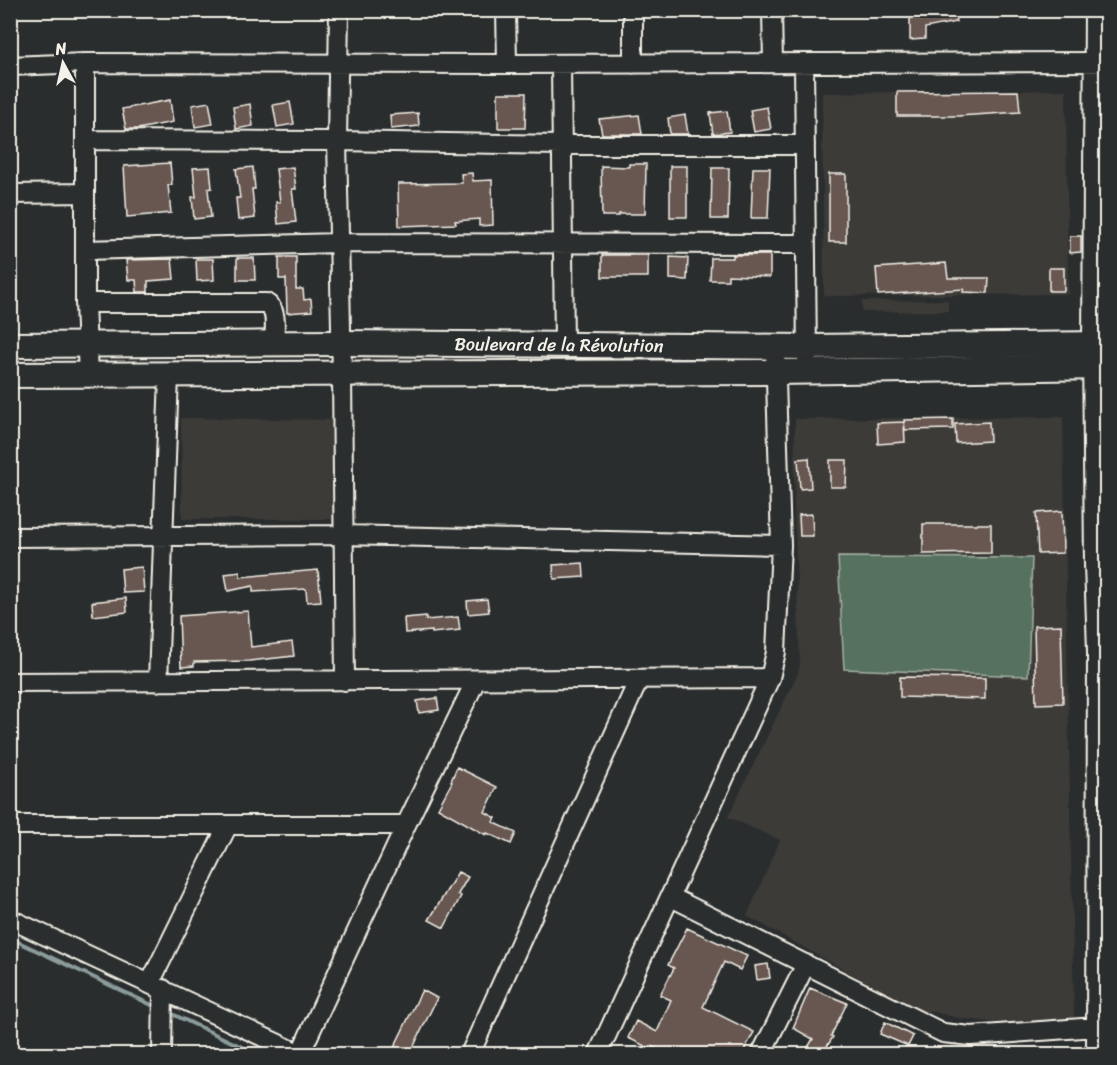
<svg xmlns="http://www.w3.org/2000/svg" width="1117" height="1065" font-family="Sriracha,sans-serif">
	<style>
		.built { fill: #3d3a38 }
		.green { fill: #56715f; stroke: #a5b1a4; stroke-width: 1.5 }
		.lines { fill: none; stroke-linecap: round; stroke-linejoin: round }
		.stream { stroke: #8c9c9c; stroke-width: 4 }
		.building { fill: #685751; stroke: #f4f1e8; stroke-width: 1.5 }
		.minor-casing { stroke: #f4f1e8; stroke-width: 22 }
		.major-casing { stroke: #f4f1e8; stroke-width: 28 }
		.minor { stroke: #2a2d2e; stroke-width: 18 }
		.major { stroke: #2a2d2e; stroke-width: 24 }
		.labels { text-anchor: middle; dominant-baseline: central; stroke-width: 5; stroke-linejoin: round; paint-order: stroke }
		.street-label { font-size: 18px; fill: #f4f1e8; stroke: #2a2d2e }
	</style>
	<rect width="100%" height="100%" fill="#2a2d2e"/>
	<filter id="ink" filterUnits="userSpaceOnUse"><feTurbulence type="fractalNoise" baseFrequency=".0167" numOctaves="2"/><feDisplacementMap in="SourceGraphic" scale="12" xChannelSelector="R" yChannelSelector="G"/><feConvolveMatrix kernelMatrix="1 2 1 2 8 2 1 2 1" color-interpolation-filters="sRGB"/></filter>
	<g filter="url(#ink)">
		<path class="built" d="M1066,90L1068,294L824,296L822,93Z
			M948,300V311L862,312V301Z
			M1063,417L1074,1019L1001,1023L958,1018L934,1012H920L747,916L780,840L728,817L798,673L800,664L794,504L795,419Z
			M181,418L338,420L336,519H182Z"/>
		<path class="green" d="M838,557L1032,558L1028,676L844,669Z"/>
		<g class="lines">
			<path class="stream" d="M10,938L156,1007
				M168,1012L257,1054"/>
		</g>
		<path class="building" d="M910,10H954L956,22L925,28V39L910,40Z
			M1018,91L1020,112L958,116H897V92Z
			M498,93H526L525,128H498Z
			M170,100L173,122L138,129H126L122,109Z
			M209,102L213,124L195,127L192,105Z
			M290,102L294,124L277,127L273,105Z
			M250,104L253,126L236,129L233,107Z
			M767,107L771,129L754,132L750,110Z
			M727,111L730,132L713,134L710,113Z
			M418,113L419,126L391,129L390,115Z
			M639,115L642,134H602L599,119Z
			M685,115L688,134H670L668,118Z
			M170,163L172,185H168L171,213L127,217L124,166Z
			M629,164H646L645,214H619V216H602L601,166L629,167Z
			M670,166H687V217H670Z
			M210,167L212,188L208,189L211,217L194,219L192,197H196L193,168Z
			M253,167L255,189H252L255,218L238,220L236,198H240L236,169Z
			M293,167L296,189H292L296,222L278,224L276,202H280L276,169Z
			M712,168H729L728,219H711Z
			M753,168H770L768,218H751Z
			M472,173L473,181L492,180L493,225L479,226V219L455,221L456,224L399,226L398,184L462,183L461,174Z
			M829,174H846V242H829Z
			M1070,236H1081V252L1070,253Z
			M602,255H648V277H602Z
			M733,255H770V277L728,275V280H710L711,258H733Z
			M279,257H296V289H303L304,300L311,299L312,311L287,313L286,279H279Z
			M670,257L688,258L687,280L670,279Z
			M237,258H254L255,280H237Z
			M172,259L174,279L148,281V292H137L136,280H128L126,260Z
			M196,259H213L214,280L197,281Z
			M946,263L948,278H989L988,293L963,292L964,289L878,295L876,268Z
			M1049,268H1064V291H1049Z
			M953,419V429L905,430L904,420Z
			M904,422L905,442L878,444L877,423Z
			M989,422L990,441L956,443L955,424Z
			M809,458L811,488L800,489L798,459Z
			M830,460H847L846,487H830Z
			M1062,511L1063,553L1038,554L1036,513Z
			M812,514L813,536H800L799,515Z
			M923,524H991V553L923,554Z
			M583,563L584,577L554,579L553,565Z
			M142,567L144,592L123,593L121,569Z
			M318,570L321,601L307,602L306,589L253,592V586L228,591L225,574L240,572V577Z
			M126,598L127,612L93,616L92,602Z
			M487,599L489,612L468,614L467,601Z
			M248,611L251,647L292,642L294,656L249,661L194,662V666L181,667L179,616Z
			M426,616V620L458,617L460,630L432,633V631L405,633L404,618Z
			M1061,625L1063,703L1036,704L1034,626Z
			M900,677L985,678V699L900,697Z
			M437,698L439,710L419,713L417,701Z
			M457,767L497,787L485,812L496,818L493,822L516,833L511,844L487,833L486,835L438,808L452,782L451,781Z
			M458,872L468,877L458,894L461,896L444,928L429,920Z
			M687,928L747,956L740,970L724,962L703,1007L754,1032L742,1054H691L681,1049L678,1054H670L650,1046L649,1048L628,1038L636,1021L657,1032L671,1000L660,995L674,968L668,965Z
			M768,964L770,978L757,980L755,966Z
			M810,988L847,1003L831,1036L833,1037L822,1054H804L813,1039L793,1028Z
			M422,990L437,998L410,1054H391Z
			M885,1022L913,1036L908,1046L880,1034Z"/>
		<g class="lines">
			<defs>
				<path id="minor" d="M339,10L337,141L342,375L345,681
					M506,10L507,64
					M633,10V64
					M772,10L773,63
					M1094,10L1092,344L1094,564L1097,651L1096,1054
					M85,63V303H266C279,310 274,331 274,344
					M804,63L807,358
					M561,64L564,345
					M10,66L85,63L507,64L1106,62
					M85,140L337,141L561,145H805
					M10,194L85,193
					M85,250L338,243L805,244
					M85,303L88,376
					M10,537L343,535L781,545
					M10,682L770,678
					M158,682L169,375
					M10,825H406
					M671,897L943,1033L971,1036L1096,1027
					M10,919L300,1054
					M150,983L227,827
					M162,1054L163,989
					M300,1054L406,825L476,680
					M470,1054L639,679
					M598,1054L770,678L776,652L781,545L775,347
					M761,1054L806,964"/>
				<g id="major">
					<path id="s1" d="M10,345L341,343L808,347L1106,344"/>
					<path d="M10,375L776,372L1106,367"/>
				</g>
			</defs>
			<use href="#minor" class="minor-casing"/>
			<use href="#major" class="major-casing"/>
			<use href="#minor" class="minor"/>
			<use href="#major" class="major"/>
		</g>
	</g>
	<g class="labels">
		<g class="street-label">
			<text stroke="none"><textPath href="#s1" startOffset="549">Boulevard de la Révolution</textPath></text>
		</g>
	</g>
	<rect width="1117" height="1065" fill="none" stroke="#2a2d2e" stroke-width="36"/>
	<rect x="18" y="18" width="1081" height="1029" fill="none" stroke="#f4f1e8" stroke-width="2" filter="url(#ink)"/>
	<g transform="translate(63 63) rotate(352)" stroke="#2a2d2e" stroke-width="4.5" paint-order="stroke">
	<path d="M0-4.5L10 22L0 15L-10 22Z" fill="#f4f1e8"/>
	<text y="-9" font-size="16" font-weight="bold" text-anchor="middle" fill="#f4f1e8">N</text>
	</g>
</svg>
